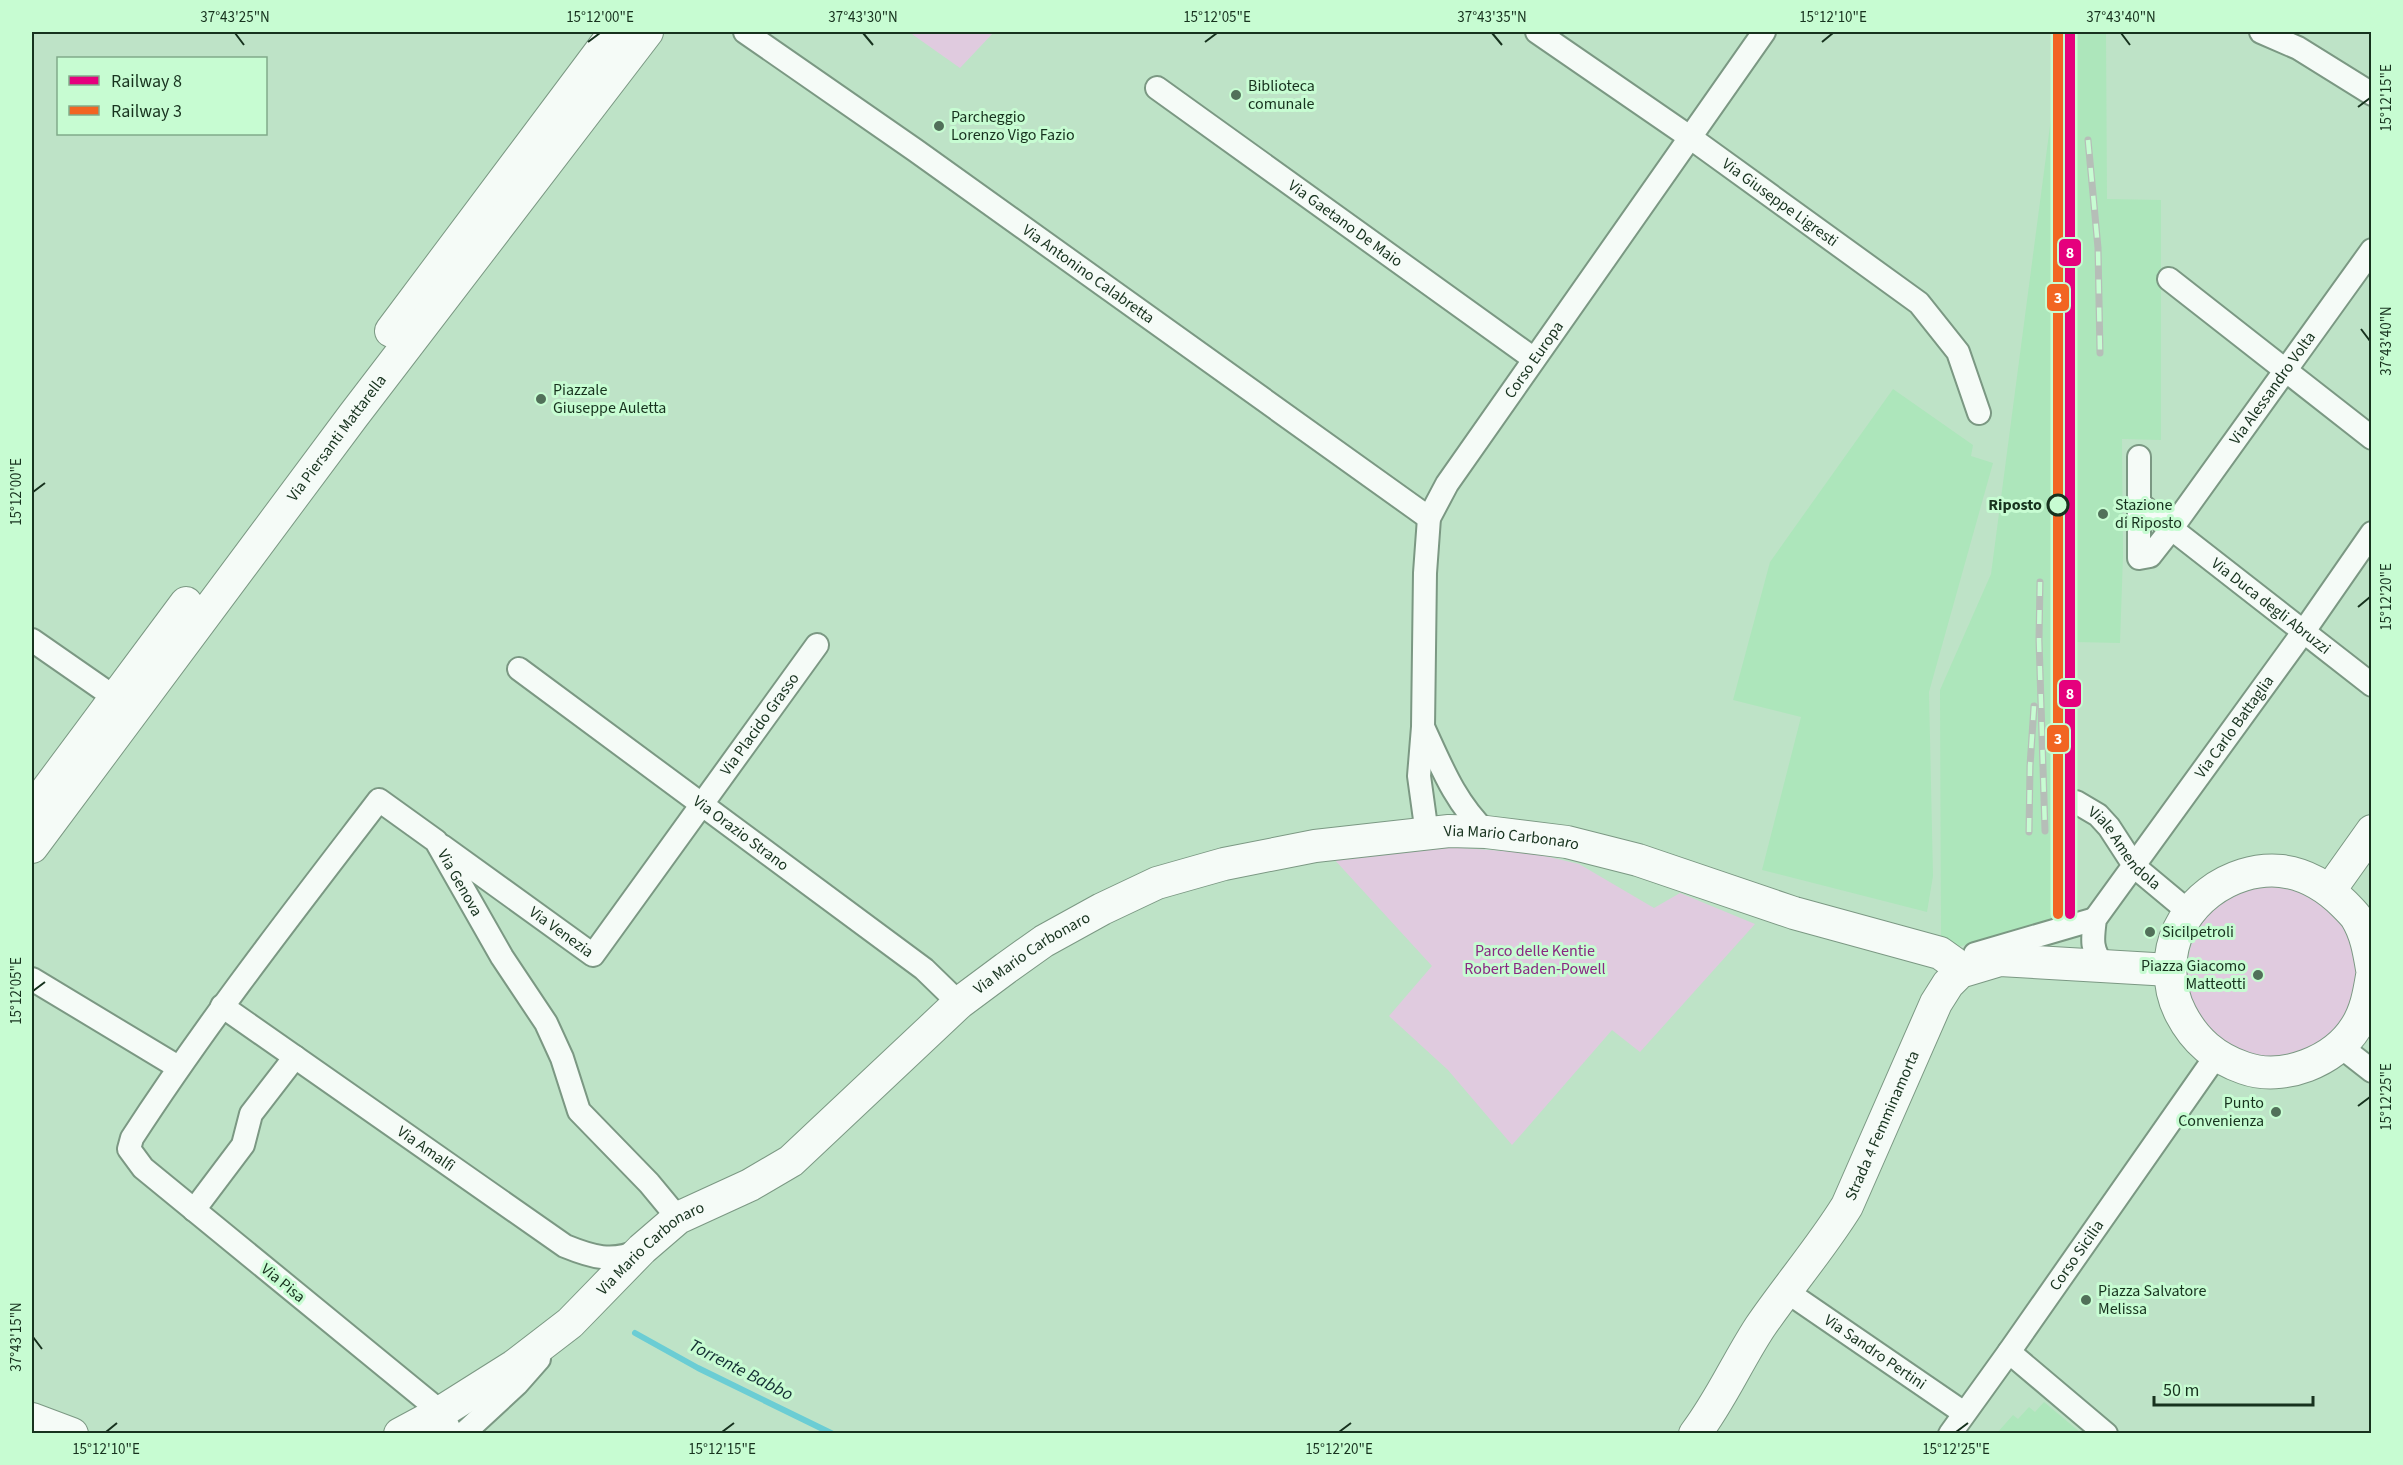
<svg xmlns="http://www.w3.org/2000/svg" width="2403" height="1465" font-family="'Source Sans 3',sans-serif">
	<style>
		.built { fill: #ade6bb }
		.green { fill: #e0cbdf }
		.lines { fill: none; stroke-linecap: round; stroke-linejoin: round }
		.stream { stroke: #6bcdd4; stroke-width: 6 }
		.street-casing { stroke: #7b9883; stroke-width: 26 }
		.secondary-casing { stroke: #7b9883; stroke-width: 34 }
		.street { stroke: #f5fbf7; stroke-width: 22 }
		.secondary { stroke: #f5fbf7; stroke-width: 32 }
		.rail-casing { stroke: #b6beb8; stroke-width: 7 }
		.rail { stroke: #c7fcd2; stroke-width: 4.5; stroke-dasharray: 14; stroke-linecap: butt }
		.rail-1-casing { stroke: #c7fcd2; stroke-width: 15 }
		.rail-2-casing { stroke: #c7fcd2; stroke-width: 15 }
		.rail-1 { stroke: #e5007d; stroke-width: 10 }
		.rail-2 { stroke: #f26522; stroke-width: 10 }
		.ticks { fill: none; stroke: #17321e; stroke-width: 2 }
		.poi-dot { fill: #517059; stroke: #c7fcd2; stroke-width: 2 }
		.stop-dot { fill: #c7fcd2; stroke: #17321e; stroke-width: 3 }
		.labels { text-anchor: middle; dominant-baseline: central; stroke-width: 6; stroke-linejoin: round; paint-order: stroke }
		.poi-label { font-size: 16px; fill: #17321e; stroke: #c7fcd2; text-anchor: start }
		.street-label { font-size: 16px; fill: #17321e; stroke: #c7fcd2 }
		.stop-label { font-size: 16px; font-weight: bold; fill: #17321e; stroke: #c7fcd2; text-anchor: end }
		.park-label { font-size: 16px; fill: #892782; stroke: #c7fcd2 }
		.water-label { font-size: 18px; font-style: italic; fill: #132e33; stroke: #c7fcd2 }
		.line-badge { stroke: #c7fcd2; stroke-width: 2 }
		.badge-label { font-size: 16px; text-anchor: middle; font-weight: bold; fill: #fff }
		.neatline { fill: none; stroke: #17321e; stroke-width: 2 }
		.ticks-label { font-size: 15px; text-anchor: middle; fill: #17321e }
	</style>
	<rect width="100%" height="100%" fill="#bee3c7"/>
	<path class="built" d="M2061,32H2106L2107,199L2161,200V440L2122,439L2123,556L2120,643L2075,642L2078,919L1957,947L1941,944L1940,690L1991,574L2060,50Z
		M1893,389L1973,445L1971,456L1993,463L1929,692L1933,876L1927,912L1762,870L1801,717L1733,700L1770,562Z
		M2044,1402L2081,1433H1997L2013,1415L2018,1419L2029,1407L2035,1412Z"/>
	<path class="green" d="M909,32H994L960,68Z
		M1433,846L1532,853L1579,864L1654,908L1680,893L1755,924L1640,1052L1612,1030L1512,1145L1448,1070L1389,1016L1432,966L1333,858Z
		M2187 972a86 86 0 1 1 172 0a86 86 0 1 1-172 0Z"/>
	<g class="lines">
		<path class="stream" d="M635,1333L698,1368L833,1434"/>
		<defs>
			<g id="street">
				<path id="s1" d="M745,32L915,150L1429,518"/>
				<path id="s2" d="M1537,32L1691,138L1919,303L1958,352L1979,413"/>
				<path d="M2261,32L2298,48L2372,94"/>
				<path id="s3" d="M1157,88L1534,359"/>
				<path d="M2169,279L2372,438"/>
				<path id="s4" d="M2139,457V558L2150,556L2172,528L2372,250"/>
				<path id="s5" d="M2140,504L2372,685"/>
				<path d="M32,640L114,697L118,711"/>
				<path id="s6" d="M519,669L924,969L959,1003"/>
				<path d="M1424,729C1442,768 1455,802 1486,832"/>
				<path id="s7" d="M2076,802L2098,815L2109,827L2135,867L2189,912"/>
				<path id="s8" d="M1427,834L1419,776L1423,727L1425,573L1429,518L1447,484L1764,32"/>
				<path id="s9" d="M442,846L593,955L817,645"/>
				<path d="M1975,954L2095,919"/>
				<path id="s10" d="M2104,967C2091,949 2092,941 2095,919L2304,631L2372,533"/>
				<path d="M32,979L178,1067"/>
				<path id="s11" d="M222,1006L565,1246C592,1257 612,1263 639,1251"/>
				<path d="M2340,1046L2372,1071"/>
				<path d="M194,1210L243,1145L251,1114L295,1057"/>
				<path id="s12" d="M1786,1291L1964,1413"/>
				<path d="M2009,1352L2106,1434"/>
				<path id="s13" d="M452,1434L441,1412L143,1168L129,1149L132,1138C208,1021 294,911 379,800L436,841L502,957L546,1023L562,1058L579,1111L649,1183L678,1218"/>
				<path d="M463,1434L517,1384L539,1359"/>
				<path id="s14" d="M1950,1434L2009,1352L2216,1056"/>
			</g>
			<g id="secondary">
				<path d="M391,331L615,32"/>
				<path d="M32,810L186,603"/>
				<path id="s15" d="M32,847L353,416L647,32"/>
				<path d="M2330,890L2372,831"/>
				<path d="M2372,969C2369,951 2366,933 2356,917C2353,913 2348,908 2344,904C2327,887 2306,874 2281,871C2230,866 2177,905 2171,957C2169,976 2172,997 2181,1014C2195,1041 2215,1058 2244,1068C2283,1082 2335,1061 2356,1027C2366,1011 2369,994 2372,976"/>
				<path d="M32,1419L72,1434"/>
				<path id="s16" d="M400,1434L441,1412L514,1366L570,1323L642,1249L678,1218L750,1185L791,1161L959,1003L1006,968L1044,941L1102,909L1157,883L1224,864L1315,846L1449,831L1486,832L1567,842L1638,860L1794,913L1940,953L1954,963L1960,972"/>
				<path id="s17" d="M1695,1434C1721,1400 1737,1362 1760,1327C1788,1286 1821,1248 1847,1206L1936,1003L1948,984L1960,972L2000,960L2170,970"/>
			</g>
		</defs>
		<use href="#street" class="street-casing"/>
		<use href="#secondary" class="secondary-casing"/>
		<use href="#street" class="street"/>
		<use href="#secondary" class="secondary"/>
		<defs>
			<path id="rail" d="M2088,140L2098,248L2100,353
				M2040,582L2039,640L2045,831
				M2029,832L2030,766L2034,706"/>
		</defs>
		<use href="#rail" class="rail-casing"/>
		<use href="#rail" class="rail"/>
		<defs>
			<path id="rail-1" d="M2070,32V914"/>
			<path id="rail-2" d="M2058,32V914"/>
		</defs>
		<use href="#rail-1" class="rail-1-casing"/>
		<use href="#rail-2" class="rail-2-casing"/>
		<use href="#rail-1" class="rail-1"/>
		<use href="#rail-2" class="rail-2"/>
	</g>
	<path class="ticks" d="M235,33L244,45M863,33L873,45M1492,33L1502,45M2121,33L2130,45M588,42L600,33M1205,42L1217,33M1822,42L1833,33M2358,107L2370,98M2361,329L2370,341M33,492L45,483M2358,607L2370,597M33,991L45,982M2358,1106L2370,1097M33,1337L42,1349M106,1432L117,1423M722,1432L734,1423M1339,1432L1351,1423M1956,1432L1968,1423"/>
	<g class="poi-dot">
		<circle cx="1236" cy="95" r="6"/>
		<circle cx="939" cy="126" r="6"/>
		<circle cx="541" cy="399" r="6"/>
		<circle cx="2103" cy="514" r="6"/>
		<circle cx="2150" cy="932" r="6"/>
		<circle cx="2258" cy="975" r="6"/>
		<circle cx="2276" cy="1112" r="6"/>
		<circle cx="2086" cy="1300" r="6"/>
	</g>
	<circle class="stop-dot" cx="2058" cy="505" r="10"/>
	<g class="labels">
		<g class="poi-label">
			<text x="1248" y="86">Biblioteca<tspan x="1248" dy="18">comunale</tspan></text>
			<text x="951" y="117">Parcheggio<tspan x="951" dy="18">Lorenzo Vigo Fazio</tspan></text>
			<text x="553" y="390">Piazzale<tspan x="553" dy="18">Giuseppe Auletta</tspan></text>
			<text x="2115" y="505">Stazione<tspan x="2115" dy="18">di Riposto</tspan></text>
			<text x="2162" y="932">Sicilpetroli</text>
			<text x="2246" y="966" text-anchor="end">Piazza Giacomo<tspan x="2246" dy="18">Matteotti</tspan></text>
			<text x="2264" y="1103" text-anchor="end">Punto<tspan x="2264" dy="18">Convenienza</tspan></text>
			<text x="2098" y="1291">Piazza Salvatore<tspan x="2098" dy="18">Melissa</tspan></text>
		</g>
		<g class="street-label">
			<text stroke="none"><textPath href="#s2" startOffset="297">Via Giuseppe Ligresti</textPath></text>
			<text stroke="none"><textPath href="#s3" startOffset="232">Via Gaetano De Maio</textPath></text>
			<text stroke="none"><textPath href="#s1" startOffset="420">Via Antonino Calabretta</textPath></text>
			<text stroke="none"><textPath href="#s8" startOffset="507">Corso Europa</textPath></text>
			<text stroke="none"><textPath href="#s4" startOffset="320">Via Alessandro Volta</textPath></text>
			<text stroke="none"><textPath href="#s15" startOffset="510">Via Piersanti Mattarella</textPath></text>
			<text stroke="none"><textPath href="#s5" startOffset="166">Via Duca degli Abruzzi</textPath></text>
			<text stroke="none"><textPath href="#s9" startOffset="471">Via Placido Grasso</textPath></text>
			<text stroke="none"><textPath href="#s10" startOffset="288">Via Carlo Battaglia</textPath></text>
			<text stroke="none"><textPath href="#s6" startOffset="276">Via Orazio Strano</textPath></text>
			<text stroke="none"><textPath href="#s16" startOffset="1304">Via Mario Carbonaro</textPath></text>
			<text stroke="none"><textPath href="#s7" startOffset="68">Viale Amendola</textPath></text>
			<text stroke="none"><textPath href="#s13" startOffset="982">Via Genova</textPath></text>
			<text stroke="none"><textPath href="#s9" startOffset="147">Via Venezia</textPath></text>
			<text stroke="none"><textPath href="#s16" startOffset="800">Via Mario Carbonaro</textPath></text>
			<text stroke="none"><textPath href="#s17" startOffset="362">Strada 4 Femminamorta</textPath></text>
			<text stroke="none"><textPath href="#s11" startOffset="249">Via Amalfi</textPath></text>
			<text stroke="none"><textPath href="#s16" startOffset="314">Via Mario Carbonaro</textPath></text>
			<text stroke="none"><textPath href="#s14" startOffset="219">Corso Sicilia</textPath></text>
			<text transform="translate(283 1283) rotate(39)">Via Pisa</text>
			<text stroke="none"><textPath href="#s12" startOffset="108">Via Sandro Pertini</textPath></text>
		</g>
		<g class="stop-label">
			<text x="2042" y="505">Riposto</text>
		</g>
		<g class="park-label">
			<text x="1535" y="951">Parco delle Kentie<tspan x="1535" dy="18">Robert Baden-Powell</tspan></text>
		</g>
		<g class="water-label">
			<text transform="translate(741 1370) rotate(27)">Torrente Babbo</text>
		</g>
	</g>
	<g class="line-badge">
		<rect x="2058" y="238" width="24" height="29" rx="6" fill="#e5007d"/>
		<rect x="2046" y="283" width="24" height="29" rx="6" fill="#f26522"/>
		<rect x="2058" y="679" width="24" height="29" rx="6" fill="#e5007d"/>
		<rect x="2046" y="724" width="24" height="29" rx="6" fill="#f26522"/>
	</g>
	<g class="badge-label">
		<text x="2070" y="258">8</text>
		<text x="2058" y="303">3</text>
		<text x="2070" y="699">8</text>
		<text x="2058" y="744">3</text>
	</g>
	<rect width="2403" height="1465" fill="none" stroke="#c7fcd2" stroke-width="66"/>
	<rect x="57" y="57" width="210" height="78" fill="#c7fcd2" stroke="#81ab8a" stroke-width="1.5"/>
	<rect x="69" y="76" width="30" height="9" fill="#e5007d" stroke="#81ab8a" stroke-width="1.5"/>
	<text x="111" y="87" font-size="18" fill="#17321e">Railway 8</text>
	<rect x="69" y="106" width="30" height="9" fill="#f26522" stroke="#81ab8a" stroke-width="1.5"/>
	<text x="111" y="117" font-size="18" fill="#17321e">Railway 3</text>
	<path d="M2154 1396v9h159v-9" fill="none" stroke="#17321e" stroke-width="3"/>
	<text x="2163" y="1396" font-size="18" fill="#17321e" stroke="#c7fcd2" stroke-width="4.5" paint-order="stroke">50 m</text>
	<rect x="33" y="33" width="2337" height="1399" class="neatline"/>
	<g class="ticks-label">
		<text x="235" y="22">37°43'25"N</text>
		<text x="600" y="22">15°12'00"E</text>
		<text x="863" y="22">37°43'30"N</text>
		<text x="1217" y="22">15°12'05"E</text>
		<text x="1492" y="22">37°43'35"N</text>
		<text x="1833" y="22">15°12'10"E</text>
		<text x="2121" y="22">37°43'40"N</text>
		<text transform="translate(2386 98) rotate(-90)" y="5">15°12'15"E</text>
		<text transform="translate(2386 341) rotate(-90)" y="5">37°43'40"N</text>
		<text transform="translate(16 492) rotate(-90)" y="5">15°12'00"E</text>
		<text transform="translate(2386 597) rotate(-90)" y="5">15°12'20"E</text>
		<text transform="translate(16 991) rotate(-90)" y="5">15°12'05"E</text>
		<text transform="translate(2386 1097) rotate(-90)" y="5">15°12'25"E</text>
		<text transform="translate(16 1337) rotate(-90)" y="5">37°43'15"N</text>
		<text x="106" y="1454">15°12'10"E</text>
		<text x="722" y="1454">15°12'15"E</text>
		<text x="1339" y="1454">15°12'20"E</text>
		<text x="1956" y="1454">15°12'25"E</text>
	</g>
</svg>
